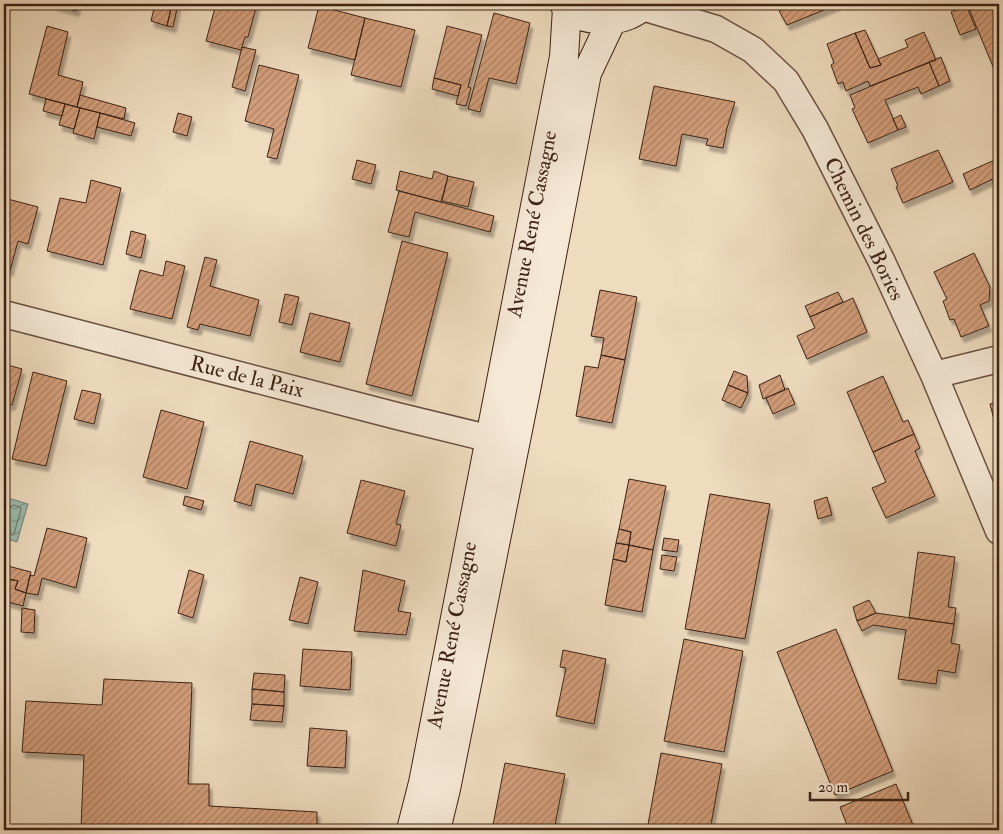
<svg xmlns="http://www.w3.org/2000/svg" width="1003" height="834" font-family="'IM FELL Double Pica',serif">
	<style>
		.water { fill: url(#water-waves); stroke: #747e71 }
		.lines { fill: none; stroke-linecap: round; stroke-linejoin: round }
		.shore { stroke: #6a6f62; stroke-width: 1 }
		.building { fill: url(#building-hatch); stroke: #3b2215; filter: url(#shadow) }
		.street-casing { stroke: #685040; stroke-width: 29 }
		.secondary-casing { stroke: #3b2215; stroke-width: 30 }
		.street { stroke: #f5e8d5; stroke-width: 26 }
		.secondary { stroke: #f5e8d5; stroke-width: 28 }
		.labels { text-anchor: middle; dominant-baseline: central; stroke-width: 5; stroke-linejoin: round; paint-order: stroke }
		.street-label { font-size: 21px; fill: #3b2215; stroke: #f5e8d5 }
	</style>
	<defs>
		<pattern id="water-waves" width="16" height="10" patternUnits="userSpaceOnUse" patternTransform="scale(1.25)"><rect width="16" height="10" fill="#9abcaf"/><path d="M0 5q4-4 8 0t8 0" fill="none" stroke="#7f988d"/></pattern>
		<pattern id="building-hatch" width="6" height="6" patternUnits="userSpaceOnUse" patternTransform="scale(1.25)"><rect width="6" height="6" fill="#d49f7b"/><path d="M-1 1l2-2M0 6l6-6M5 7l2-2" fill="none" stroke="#ad8164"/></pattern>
		<filter id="shadow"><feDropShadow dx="3" dy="5.5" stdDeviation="1" flood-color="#0004"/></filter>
	</defs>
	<rect width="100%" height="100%" fill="#efdcbf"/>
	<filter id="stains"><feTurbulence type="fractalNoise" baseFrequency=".004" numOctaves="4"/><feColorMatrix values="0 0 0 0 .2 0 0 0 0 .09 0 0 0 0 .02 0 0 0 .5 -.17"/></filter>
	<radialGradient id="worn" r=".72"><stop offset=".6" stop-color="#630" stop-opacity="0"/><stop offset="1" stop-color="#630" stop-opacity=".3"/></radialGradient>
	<path class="water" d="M8,498L28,504L17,542L4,538V515Z"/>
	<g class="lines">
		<path class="shore" d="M4,511L8,510L13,505L20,507L21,509L14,534L12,535L4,534"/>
	</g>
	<path class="building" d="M55,4H78L76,11L54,5Z
		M155,4H172L167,26L151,21Z
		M172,4H178L173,27L167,26Z
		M216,4H257L248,37H245L241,50L206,41Z
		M780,4H839L787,25L779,11L783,9Z
		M967,4H999V81L982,40Z
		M966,5L976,29L960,35L951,12Z
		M319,6L365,18L355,60L308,48Z
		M494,13L530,23L516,84L489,78L480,112L468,109Z
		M365,18L415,30L401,87L351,75Z
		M47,26L68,32L58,75L83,82L77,107L29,94Z
		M447,26L482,35L468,87L471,88L466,106L456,104L461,85L434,78Z
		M865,30L881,65L870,68L855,33Z
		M924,32L936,60L870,86L868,81L846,91L843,82L838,84L831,65L834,63L827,44L855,33L870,68L881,65L878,59L908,47L905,40Z
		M242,47L256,50L245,91L232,87Z
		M941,57L950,81L939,86L929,62Z
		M929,62L939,86L921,94L918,87L885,100L898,130L868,143L852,109L855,108L850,95Z
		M259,65L299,75L277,159L267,157L274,129L245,121Z
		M434,78L461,85L458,96L432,89Z
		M654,86L735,102L727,128L723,148L706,145L708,139L682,134L676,166L639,159Z
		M80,95L126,108L124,119L77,107Z
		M46,99L65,104L62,116L43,111Z
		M65,104L80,108L74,129L59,125Z
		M80,108L100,113L94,139L73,133Z
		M100,113L135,123L131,136L97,127Z
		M178,113L192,117L187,136L173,132Z
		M901,115L906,127L898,130L893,119Z
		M938,150L953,182L903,203L896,187L898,186L891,169Z
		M999,158V176L970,190L963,174Z
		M357,160L376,165L371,184L352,179Z
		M400,171L432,179L434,171L448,176L441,202L396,190Z
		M448,176L474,182L468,207L442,201Z
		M91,180L121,188L103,265L47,251L60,198L86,203Z
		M399,191L494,216L490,232L415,212L409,237L388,232Z
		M4,198L38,207L28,244L18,241L10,271L4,269Z
		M131,231L146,235L141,258L126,254Z
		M402,241L448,253L412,396L366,384Z
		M974,253L990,287L989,301L980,305L989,326L961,337L954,319L950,320L943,301L947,299L934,272Z
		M205,257L217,260L210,286L259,300L250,336L200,324L198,330L187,327Z
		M166,261L185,266L172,319L130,309L140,270L163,276Z
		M600,290L637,297L625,360L601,355L604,338L591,336Z
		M838,292L843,302L810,317L805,306Z
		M285,294L299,297L292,325L279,322Z
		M853,298L867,332L807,359L797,336L815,328L810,317Z
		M310,313L350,323L340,362L300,352Z
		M601,355L625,360L612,423L576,416L585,366L598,368Z
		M4,364L22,369L12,405L8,404L4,419Z
		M734,371L747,376L748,393L728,385Z
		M33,372L67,381L46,466L12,459Z
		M780,375L785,390L763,399L759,385Z
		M883,376L903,422L908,420L914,434L873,452L847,392Z
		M728,385L748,393L741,408L722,400Z
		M788,388L795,404L773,414L766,398Z
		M82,390L101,394L94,424L74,419Z
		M999,401V439L990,404Z
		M161,410L204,422L187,489L143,477Z
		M914,434L920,448L915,451L935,496L886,518L872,488L886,482L873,452Z
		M250,441L303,456L293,494L256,484L251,506L234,501Z
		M629,479L666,486L653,550L629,545L631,532L619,529Z
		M361,480L405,491L396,524L401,525L396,546L347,533Z
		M710,494L770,504L745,639L685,629Z
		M185,496L204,501L201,510L183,505Z
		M827,497L832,515L818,519L814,501Z
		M47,528L87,538L76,588L42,578L38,595L26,593L30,575L34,576Z
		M619,529L631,532L629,545L616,543Z
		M664,538L679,540L677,552L662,550Z
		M616,543L629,545L626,562L613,559Z
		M629,545L653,550L642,612L605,605L613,559L626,562Z
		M918,552L955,557L948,607L956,608L954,624L909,618Z
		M662,555L677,557L674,571L660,569Z
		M4,565L31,572L26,593L15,589L18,581L4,578Z
		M189,570L204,575L193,618L178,613Z
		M363,570L405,581L398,611L411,613L406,635L354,631Z
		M300,577L318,582L308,624L289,620Z
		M4,578L18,581L15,589L26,593L23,606L4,601Z
		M869,600L876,613L857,621L853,607Z
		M22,608L35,610L34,633L21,632Z
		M876,613L954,624L951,643L960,645L955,673L938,670L936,684L898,679L906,630L873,625L862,631L857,621Z
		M836,629L893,771L835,795L777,652Z
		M684,639L743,651L724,752L664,741Z
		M303,649L352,652L350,690L300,686Z
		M563,650L606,659L594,724L556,716L566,668L560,667Z
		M254,673L285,675L284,692L252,689Z
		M104,679L192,683L188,784H209V806L317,812V830H16L81,827L84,755L22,752L26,701L102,705Z
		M252,689L284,692V706L252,704Z
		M252,704L284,706L282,722L250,720Z
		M310,728L347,731L345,768L307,766Z
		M661,753L722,764L710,830H647Z
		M505,763L565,774L554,830H492Z
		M896,784L915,830H849L840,807Z"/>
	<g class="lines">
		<defs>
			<path id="street" d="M643,7L716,29L753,50L786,81L815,129L881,260L934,375L999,531
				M4,314L397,416L512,444
				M934,375L999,359"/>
			<path id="secondary" d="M564,4C575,21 612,23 629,15C634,13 638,10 643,7V4
				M411,830L423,783L564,57L567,8
				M436,830L446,789L527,385L587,73L612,20"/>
		</defs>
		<use href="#street" class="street-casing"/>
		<use href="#secondary" class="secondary-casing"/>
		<use href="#street" class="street"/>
		<use href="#secondary" class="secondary"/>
	</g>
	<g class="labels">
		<g class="street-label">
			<text transform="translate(532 224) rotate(-79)">Avenue René Cassagne</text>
			<text transform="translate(864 229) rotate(64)">Chemin des Bories</text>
			<text transform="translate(247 377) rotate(14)">Rue de la Paix</text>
			<text transform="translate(452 635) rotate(-79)">Avenue René Cassagne</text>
		</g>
	</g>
	<rect width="1003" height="834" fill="none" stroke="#efdcbf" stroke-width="20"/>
	<rect x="5" y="5" width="993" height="824" fill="none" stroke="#3b2215" stroke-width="2.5"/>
	<rect x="10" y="10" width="983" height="814" fill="none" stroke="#3b2215"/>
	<path d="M810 792v8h98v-8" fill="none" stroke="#3b2215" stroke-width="2.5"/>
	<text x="818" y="792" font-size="15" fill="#3b2215" stroke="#f5e8d5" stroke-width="4" paint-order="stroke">20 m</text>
	<rect width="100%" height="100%" filter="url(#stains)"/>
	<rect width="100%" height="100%" fill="url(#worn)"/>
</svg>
